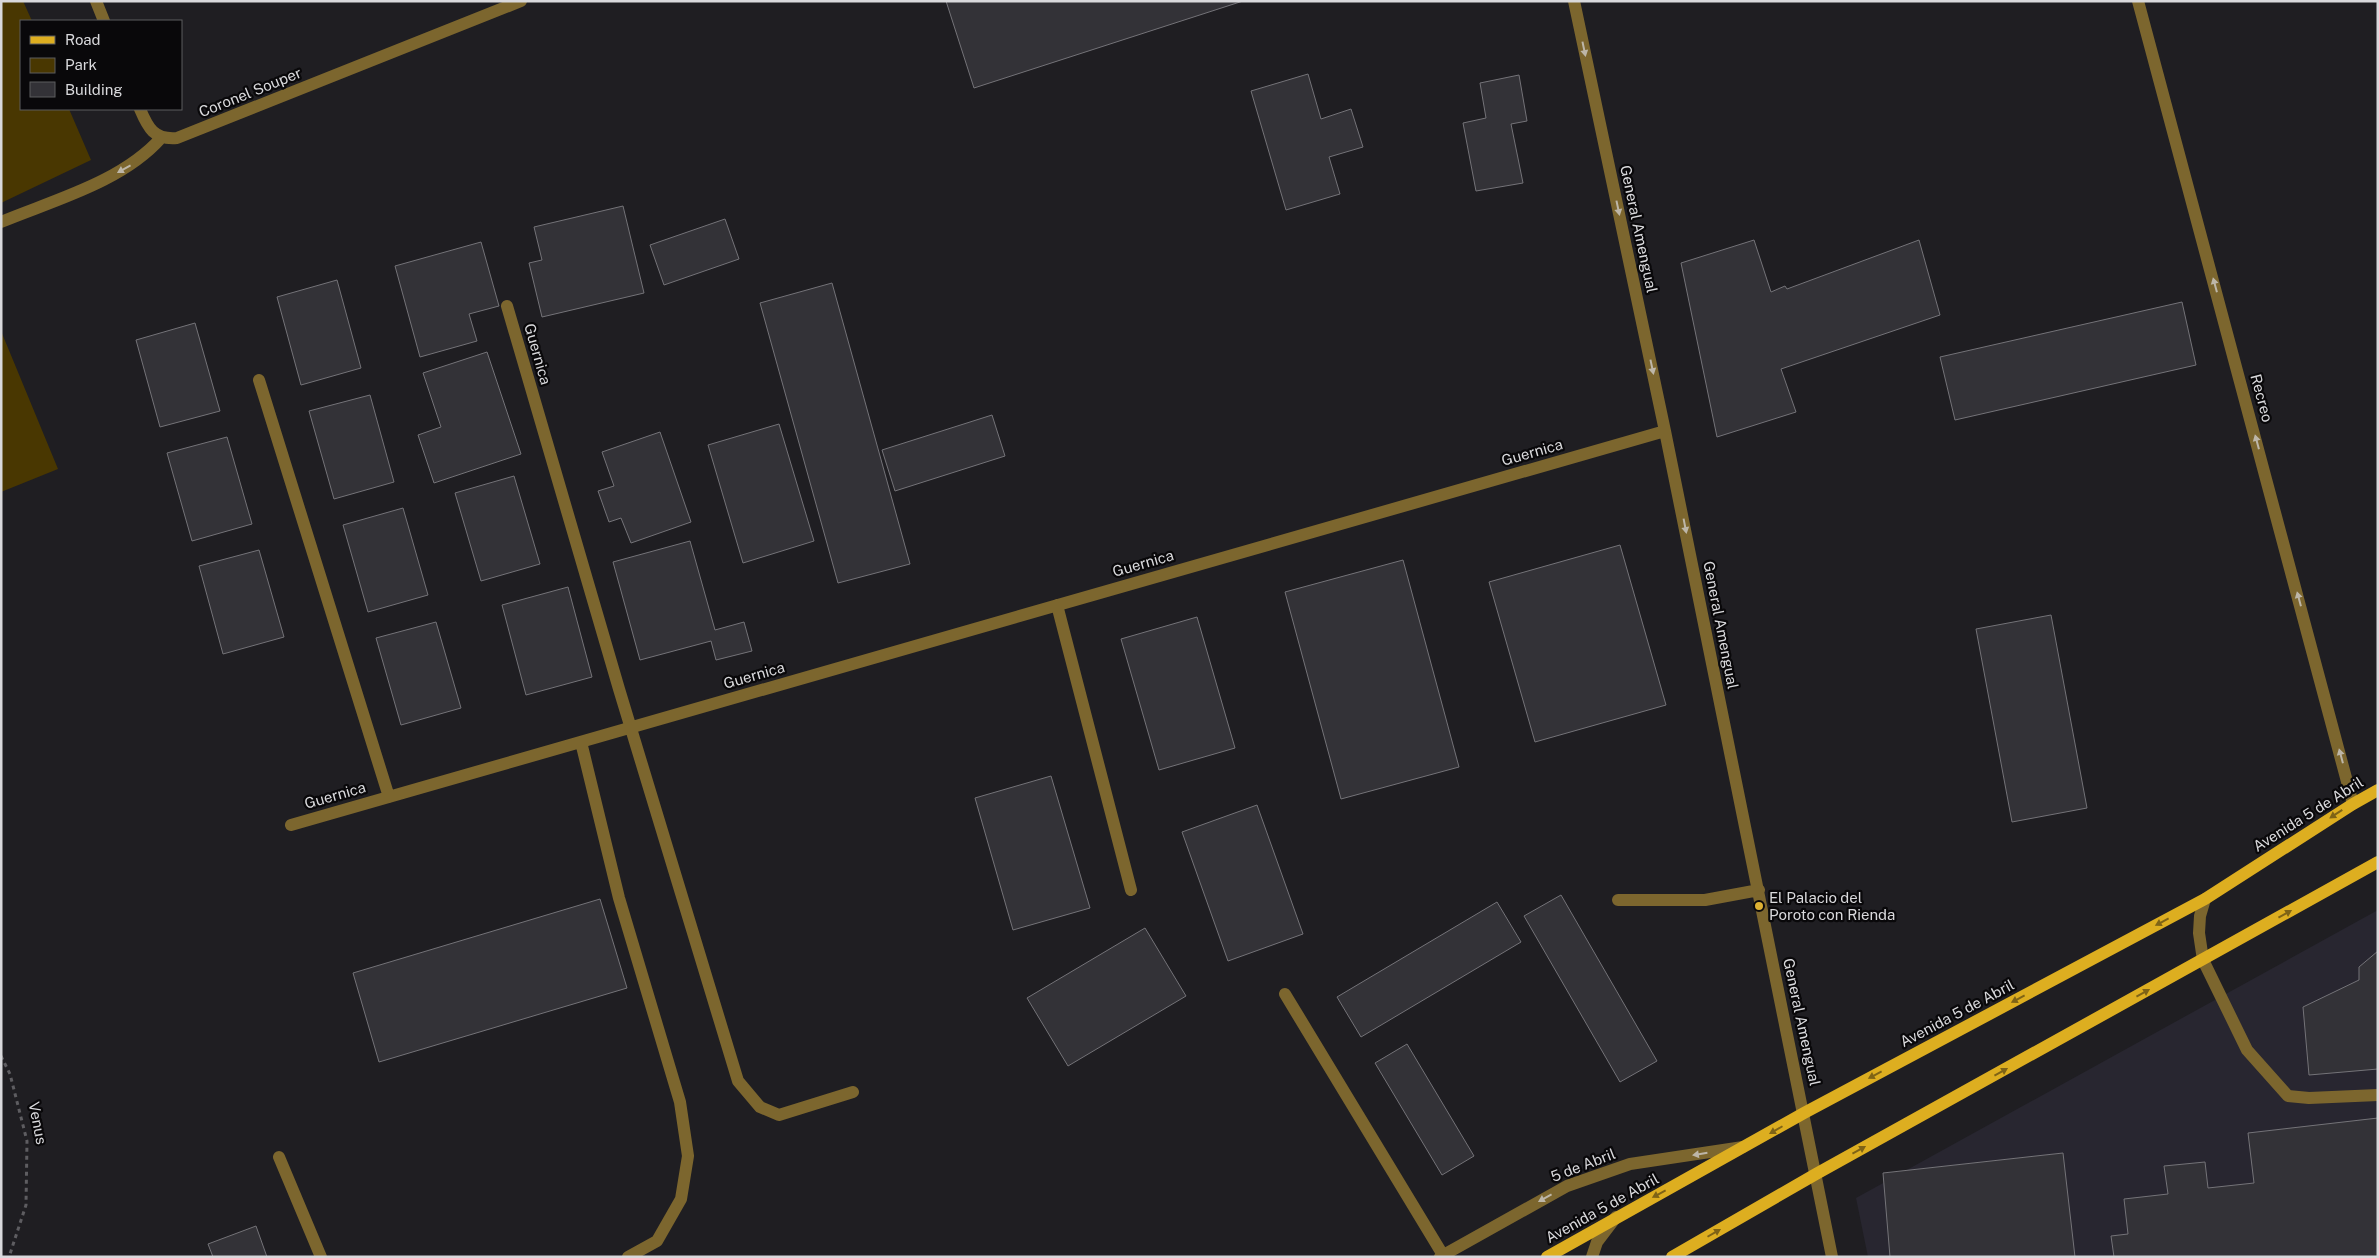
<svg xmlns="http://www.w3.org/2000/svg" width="2379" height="1258" font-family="'Public Sans',sans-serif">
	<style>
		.built { fill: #282630 }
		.green { fill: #493701 }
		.building { fill: #333237; stroke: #747378 }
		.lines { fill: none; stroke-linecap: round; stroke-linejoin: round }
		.path { stroke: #5e5d61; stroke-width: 3; stroke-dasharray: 4 4; stroke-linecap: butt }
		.minor { stroke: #7c662e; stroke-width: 12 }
		.major { stroke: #ddae20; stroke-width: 12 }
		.oneway { fill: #bdb6a8 }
		.oneway2 { fill: #7e6316 }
		.poi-dot { fill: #ddb133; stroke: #09080a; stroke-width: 2 }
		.labels { text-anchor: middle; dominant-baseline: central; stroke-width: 4.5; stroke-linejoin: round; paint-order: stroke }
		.street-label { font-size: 15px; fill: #d9d9dc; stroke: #09080a }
		.poi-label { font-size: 15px; fill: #d9d9dc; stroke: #09080a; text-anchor: start }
	</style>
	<rect width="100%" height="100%" fill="#1f1e22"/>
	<path class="built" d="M2378,910V1257H1868L1856,1198Z"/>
	<path class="green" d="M1,1H23L32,21H21V109H69L91,160L1,203Z
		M1,331L58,469L1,492Z"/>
	<path class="building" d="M946,1H1243L974,88Z
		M1308,74L1321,119L1351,109L1363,147L1329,157L1340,194L1286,210L1251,91Z
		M1519,75L1527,121L1511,124L1523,183L1476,191L1463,123L1486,118L1480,83Z
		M623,206L644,293L542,317L529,263L542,260L534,227Z
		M725,219L739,259L664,285L650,245Z
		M1754,240L1771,292L1785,286L1787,289L1919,240L1940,315L1781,369L1796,412L1717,437L1681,263Z
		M481,242L499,306L469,314L477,341L420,357L395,266Z
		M337,280L361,368L301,385L277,297Z
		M832,283L910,564L838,583L760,303Z
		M2182,302L2196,365L1955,420L1940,357Z
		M195,323L220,411L160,427L136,340Z
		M487,352L521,454L434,483L418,435L441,427L423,373Z
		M370,395L394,482L334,499L309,411Z
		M992,415L1005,456L895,491L882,450Z
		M779,424L814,541L743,563L708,445Z
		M660,432L691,522L631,543L621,518L609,522L598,491L614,486L602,452Z
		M227,437L252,524L192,541L167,453Z
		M514,476L540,564L481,581L455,493Z
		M403,508L428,595L368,612L343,525Z
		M690,541L715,630L744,622L752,651L716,660L711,641L640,660L613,562Z
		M1620,545L1666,705L1535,742L1489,582Z
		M259,550L284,637L223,654L199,566Z
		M1403,560L1459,767L1341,799L1285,592Z
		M568,587L592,677L526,695L502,605Z
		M2051,615L2087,808L2012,822L1976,629Z
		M1197,617L1235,748L1159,770L1121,639Z
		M436,622L461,708L401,725L376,638Z
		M1051,776L1090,908L1013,930L975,798Z
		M1257,805L1303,934L1228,961L1182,832Z
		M1561,895L1657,1061L1620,1082L1524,916Z
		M600,899L627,988L379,1062L353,973Z
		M1497,902L1521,942L1361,1037L1337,997Z
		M1145,928L1186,996L1068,1066L1027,998Z
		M2378,951V1069L2309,1075L2303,1007L2359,980V967Z
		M1407,1044L1474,1156L1442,1175L1375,1063Z
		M2378,1118V1257H2114L2111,1236L2128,1234L2124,1199L2168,1194L2164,1166L2205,1162L2208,1188L2254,1183L2248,1133Z
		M2063,1153L2075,1257H1890L1883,1173Z
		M256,1226L267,1257H213L208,1244Z"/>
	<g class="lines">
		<path class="path" d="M1,1056L10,1074L27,1141L26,1205L9,1257"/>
		<path class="minor" d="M96,1L104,21
			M1574,1L1665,431L1832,1257
			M2138,1L2353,804
			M140,109C148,128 154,140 177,138L521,1
			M1,222C54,200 122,182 161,138
			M507,306L619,689L738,1081L760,1107L779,1115L853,1092
			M259,380L389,797
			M1057,605L1131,890
			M581,742L619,898L680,1102L688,1156L681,1199L657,1241L628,1257
			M291,825L1665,431
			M2205,899L2200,916L2199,933L2203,960L2247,1050L2288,1096L2309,1098L2378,1095
			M1618,900H1705L1759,890
			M1285,994L1443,1255
			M279,1157L321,1257
			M1440,1257L1567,1186L1630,1164L1743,1147
			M1592,1257L1597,1242L1616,1217"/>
		<path class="major" d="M1547,1257L1804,1113L2205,899L2353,804L2378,790
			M1672,1257L1816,1174L2378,862"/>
	</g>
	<defs><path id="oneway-solid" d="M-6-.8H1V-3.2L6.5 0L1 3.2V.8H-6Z" transform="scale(1.25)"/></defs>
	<g class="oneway">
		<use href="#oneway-solid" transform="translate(1584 49) rotate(78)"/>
		<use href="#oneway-solid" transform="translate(124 169) rotate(151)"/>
		<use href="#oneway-solid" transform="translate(1618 208) rotate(78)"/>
		<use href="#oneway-solid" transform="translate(2215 285) rotate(-105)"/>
		<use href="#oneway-solid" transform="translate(1652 367) rotate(78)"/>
		<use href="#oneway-solid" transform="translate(2257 442) rotate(-105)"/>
		<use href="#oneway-solid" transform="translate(1685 526) rotate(79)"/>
		<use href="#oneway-solid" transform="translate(2299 599) rotate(-105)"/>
		<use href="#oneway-solid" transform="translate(2341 756) rotate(-105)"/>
		<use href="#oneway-solid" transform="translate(1700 1154) rotate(171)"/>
		<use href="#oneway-solid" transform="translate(1545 1198) rotate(151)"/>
	</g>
	<g class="oneway2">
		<use href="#oneway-solid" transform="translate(2336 814) rotate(147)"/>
		<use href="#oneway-solid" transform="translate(2285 914) rotate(-29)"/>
		<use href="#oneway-solid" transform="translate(2162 922) rotate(152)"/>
		<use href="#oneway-solid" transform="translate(2143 993) rotate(-29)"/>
		<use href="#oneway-solid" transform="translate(2018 999) rotate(152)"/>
		<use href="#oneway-solid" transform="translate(2001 1072) rotate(-29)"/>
		<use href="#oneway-solid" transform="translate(1875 1075) rotate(152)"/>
		<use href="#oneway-solid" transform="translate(1776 1130) rotate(150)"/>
		<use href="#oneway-solid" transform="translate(1859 1150) rotate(-29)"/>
		<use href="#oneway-solid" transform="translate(1659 1194) rotate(152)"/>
		<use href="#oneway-solid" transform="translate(1714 1233) rotate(-30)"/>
	</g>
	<circle class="poi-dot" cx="1759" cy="906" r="5"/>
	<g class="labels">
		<g class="street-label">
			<text transform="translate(250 92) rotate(-22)">Coronel Souper</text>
			<text transform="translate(1639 229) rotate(78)">General Amengual</text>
			<text transform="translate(538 354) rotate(74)">Guernica</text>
			<text transform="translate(2262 398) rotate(75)">Recreo</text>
			<text transform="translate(1532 452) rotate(-16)">Guernica</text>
			<text transform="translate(1143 563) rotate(-16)">Guernica</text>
			<text transform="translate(1721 625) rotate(79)">General Amengual</text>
			<text transform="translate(754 675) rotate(-16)">Guernica</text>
			<text transform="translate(335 795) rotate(-16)">Guernica</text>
			<text transform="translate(2308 814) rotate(-32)">Avenida 5 de Abril</text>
			<text transform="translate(1957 1013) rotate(-28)">Avenida 5 de Abril</text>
			<text transform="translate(1802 1022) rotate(78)">General Amengual</text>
			<text transform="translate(38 1123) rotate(79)">Venus</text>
			<text transform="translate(1583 1165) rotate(-21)">5 de Abril</text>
			<text transform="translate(1602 1208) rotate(-29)">Avenida 5 de Abril</text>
		</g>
		<g class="poi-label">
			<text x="1769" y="897">El Palacio del<tspan x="1769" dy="17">Poroto con Rienda</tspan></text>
		</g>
	</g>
	<rect width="2379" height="1258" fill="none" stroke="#d9d9dc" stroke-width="5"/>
	<rect x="20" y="20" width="162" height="90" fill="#09080a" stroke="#5c5c5e"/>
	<rect x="30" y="36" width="25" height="8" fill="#ddae20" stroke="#5c5c5e"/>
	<text x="65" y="45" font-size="15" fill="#d9d9dc">Road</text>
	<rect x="30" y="58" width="25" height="15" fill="#493701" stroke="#5c5c5e"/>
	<text x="65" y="70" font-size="15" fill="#d9d9dc">Park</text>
	<rect x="30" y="82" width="25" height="15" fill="#333237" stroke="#5c5c5e"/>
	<text x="65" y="95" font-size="15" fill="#d9d9dc">Building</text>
</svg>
